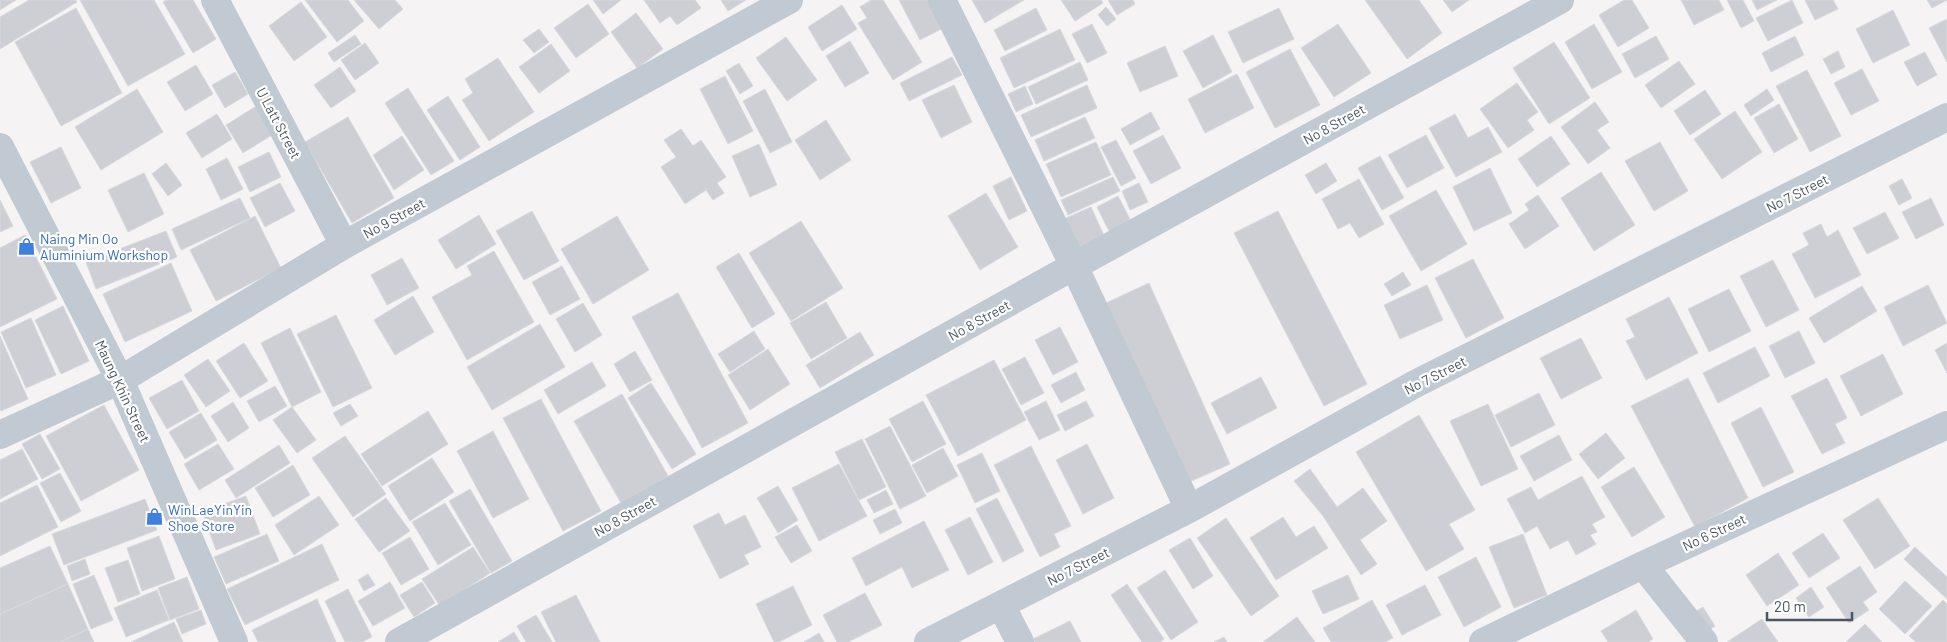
<svg xmlns="http://www.w3.org/2000/svg" width="1947" height="642" font-family="Barlow,sans-serif">
	<style>
		.building { fill: #cdcfd5; stroke: #d7d9de }
		.lines { fill: none; stroke-linecap: round; stroke-linejoin: round }
		.minor { stroke: #c1cad2; stroke-width: 28 }
		.labels { text-anchor: middle; dominant-baseline: central; stroke-width: 4.5; stroke-linejoin: round; paint-order: stroke }
		.street-label { font-size: 14px; fill: #4a5661; stroke: #fff }
		.shop-label { font-size: 14px; fill: #366cbe; stroke: #fff; text-anchor: start }
	</style>
	<rect width="100%" height="100%" fill="#f5f3f3"/>
	<path class="building" d="M0,0H16L0,10Z
		M29,0H76L77,2L0,49V17Z
		M80,0H154L185,54L128,86Z
		M167,0H193L216,39L193,53L163,2Z
		M305,0H348L364,21L337,42Z
		M354,0H395L403,9L379,29Z
		M593,0H621L603,14Z
		M644,0H695L701,8L677,25L670,16L660,23Z
		M721,0H746L728,11Z
		M871,0H883L922,62L893,80L858,23L867,18L860,7Z
		M899,0H929L943,28L920,40Z
		M972,0H1024L985,23Z
		M1061,0H1101L1103,3L1075,21Z
		M1108,0H1133L1135,4L1117,15Z
		M1365,0H1419L1442,33L1407,59Z
		M1443,0H1469L1452,12Z
		M1624,0H1632L1649,28L1618,47L1599,15Z
		M1681,0H1719L1724,10L1694,25Z
		M1727,0H1743L1754,21L1741,28Z
		M1752,0H1777L1757,10Z
		M1792,0L1803,23L1768,41L1756,18Z
		M1805,0H1833L1838,9L1815,20Z
		M1927,0H1947L1932,8Z
		M301,2L327,37L294,61L269,26Z
		M588,4L609,34L576,58L554,28Z
		M842,5L857,29L822,51L808,27Z
		M1106,7L1116,19L1107,26L1098,15Z
		M76,8L122,93L61,126L15,42Z
		M1036,8L1047,30L1005,51L994,30Z
		M1279,8L1294,39L1243,63L1228,32Z
		M1893,10L1910,45L1873,63L1856,29Z
		M636,13L663,49L637,68L611,32Z
		M1947,19V62L1929,28Z
		M1092,24L1107,53L1087,63L1072,34Z
		M1338,24L1371,73L1334,97L1301,48Z
		M1594,24L1622,72L1592,89L1565,42Z
		M539,29L549,42L534,53L523,40Z
		M1060,29L1075,60L1014,88L1000,58Z
		M355,35L361,44L334,62L328,53Z
		M1213,35L1232,72L1203,88L1183,51Z
		M1656,36L1669,59L1635,78L1622,54Z
		M1795,36L1804,55L1771,72L1762,53Z
		M786,37L817,80L787,101L756,58Z
		M850,41L869,73L845,87L826,56Z
		M1554,42L1590,98L1549,124L1513,68Z
		M365,43L379,63L355,80L341,60Z
		M551,44L570,71L539,93L519,67Z
		M1165,46L1178,76L1140,92L1127,63Z
		M1290,49L1320,105L1275,128L1246,72Z
		M1838,51L1845,67L1831,74L1823,59Z
		M1925,52L1937,75L1917,86L1904,62Z
		M952,57L962,75L909,101L900,83Z
		M498,58L534,112L489,141L462,100L473,93L465,79Z
		M1679,61L1695,84L1661,108L1645,85Z
		M1080,62L1088,80L1036,104L1028,87Z
		M739,63L753,86L740,94L726,71Z
		M196,65L213,94L185,111L167,82Z
		M340,67L356,91L331,108L314,85Z
		M1862,69L1879,101L1851,115L1834,83Z
		M1807,70L1841,136L1810,152L1776,86Z
		M235,72L248,94L225,108L212,85Z
		M1237,74L1254,108L1205,133L1188,99Z
		M725,76L753,131L728,144L700,89Z
		M1517,83L1538,112L1527,120L1534,130L1508,148L1480,109Z
		M954,85L972,122L941,138L922,100Z
		M1087,85L1097,108L1031,137L1021,115Z
		M1025,86L1033,104L1016,112L1008,94Z
		M408,88L454,161L431,175L385,103Z
		M137,89L163,132L101,170L75,127Z
		M765,89L792,142L770,153L743,101Z
		M1767,89L1774,100L1751,116L1744,105Z
		M1705,90L1721,114L1690,135L1674,111Z
		M448,96L480,147L460,160L427,110Z
		M1595,102L1609,122L1597,130L1610,148L1588,164L1561,127Z
		M1779,104L1798,139L1774,153L1754,118Z
		M258,105L275,133L243,153L226,125Z
		M1735,111L1762,152L1722,179L1694,139Z
		M1151,112L1160,129L1130,145L1121,129Z
		M217,114L232,139L202,158L186,133Z
		M1455,114L1468,138L1488,127L1502,152L1456,177L1429,128Z
		M348,117L394,198L352,223L305,142Z
		M1085,117L1095,138L1044,161L1035,140Z
		M826,120L851,160L820,180L795,140Z
		M681,129L693,146L701,140L726,177L717,183L724,193L713,200L706,190L685,204L661,167L676,157L664,140Z
		M1163,135L1181,168L1151,184L1133,151Z
		M1426,135L1444,168L1407,188L1388,155Z
		M402,136L424,170L394,190L373,155Z
		M1551,136L1570,164L1537,187L1518,159Z
		M1116,140L1136,178L1121,186L1101,147Z
		M1096,142L1111,175L1061,197L1046,164Z
		M1660,142L1688,191L1654,211L1625,161Z
		M759,144L777,185L750,197L732,156Z
		M61,147L81,188L51,203L30,162Z
		M269,152L281,177L250,192L238,167Z
		M1380,156L1404,198L1382,210L1358,168Z
		M227,158L243,189L221,200L206,169Z
		M166,163L182,185L168,196L152,174Z
		M1326,163L1337,181L1316,194L1305,175Z
		M1490,168L1512,213L1474,231L1453,187Z
		M1601,172L1635,225L1594,251L1561,198Z
		M144,173L164,214L128,232L108,190Z
		M1011,177L1027,211L1009,220L993,186Z
		M1113,177L1120,191L1068,215L1061,200Z
		M1359,179L1384,224L1359,238L1350,223L1338,229L1322,199Z
		M1902,179L1912,198L1899,205L1889,186Z
		M280,183L295,211L265,227L250,198Z
		M1139,183L1148,202L1130,210L1122,191Z
		M1436,190L1467,244L1421,271L1389,216Z
		M986,193L1018,247L980,270L948,216Z
		M1538,195L1559,226L1525,249L1509,224L1529,210L1525,204Z
		M1118,196L1133,225L1111,235L1097,207Z
		M240,198L250,218L181,250L172,229Z
		M1931,198L1944,225L1916,239L1902,212Z
		M0,200L13,226L0,232Z
		M1091,207L1106,240L1079,252L1064,219Z
		M532,211L559,261L524,280L496,231Z
		M1278,211L1367,384L1324,406L1234,233Z
		M1885,212L1899,238L1867,254L1853,228Z
		M479,215L496,244L456,269L438,240Z
		M255,216L281,268L216,301L190,250Z
		M617,216L649,270L593,304L561,249Z
		M801,221L843,288L791,321L749,253Z
		M1821,224L1827,237L1838,230L1861,275L1815,298L1792,254L1809,245L1803,233Z
		M166,231L177,257L96,289L86,262Z
		M25,235L57,299L0,327V248Z
		M494,251L534,322L467,360L432,297L472,275L467,266Z
		M739,253L775,314L752,328L716,267Z
		M402,258L419,288L387,305L371,275Z
		M1473,259L1504,318L1466,338L1435,278Z
		M1773,260L1799,310L1766,327L1740,276Z
		M171,263L192,311L125,342L103,294Z
		M562,266L580,299L550,315L532,282Z
		M1403,272L1411,285L1392,296L1384,284Z
		M1149,283L1230,464L1187,483L1106,303Z
		M1427,285L1443,320L1400,339L1384,305Z
		M1928,285L1947,323L1903,346L1884,307Z
		M1862,286L1877,311L1824,343L1809,318Z
		M1729,289L1751,331L1709,352L1688,309Z
		M678,293L748,423L702,448L632,317Z
		M413,296L434,332L395,355L374,320Z
		M1669,297L1698,353L1646,380L1626,341L1635,337L1626,319Z
		M826,302L847,338L811,359L790,323Z
		M583,303L602,335L575,352L556,319Z
		M63,306L89,361L61,374L35,320Z
		M336,315L372,388L333,407L297,334Z
		M31,318L56,375L26,388L1,332Z
		M540,324L565,367L492,410L467,367Z
		M1060,327L1078,362L1053,375L1035,340Z
		M290,328L321,392L292,407L261,343Z
		M754,331L765,349L730,372L718,354Z
		M1799,331L1815,363L1785,378L1769,346Z
		M860,332L874,355L820,388L806,365Z
		M0,336L28,399L1,411L0,409Z
		M1581,338L1602,378L1561,399L1540,358Z
		M244,343L268,381L240,398L216,361Z
		M1947,343V373L1935,350Z
		M1755,347L1770,376L1718,403L1703,373Z
		M768,349L790,384L750,410L728,375Z
		M635,351L652,380L630,392L614,364Z
		M1883,354L1903,394L1861,416L1840,376Z
		M1025,357L1044,393L1021,405L1002,369Z
		M208,359L230,391L206,407L184,375Z
		M994,360L1026,420L958,456L926,395Z
		M592,362L606,386L558,414L544,390Z
		M1076,372L1085,390L1061,403L1051,385Z
		M1261,377L1277,408L1227,434L1211,403Z
		M1688,378L1748,498L1695,527L1631,406Z
		M1827,378L1847,418L1835,424L1845,443L1822,454L1791,396Z
		M182,380L199,411L167,429L149,398Z
		M651,383L696,454L672,469L628,398Z
		M275,386L287,406L259,422L247,401Z
		M1539,393L1555,425L1511,447L1495,415Z
		M622,394L668,476L621,503L574,421Z
		M541,399L601,511L563,531L503,418Z
		M923,401L946,444L912,462L889,419Z
		M1046,401L1060,430L1039,440L1024,412Z
		M1086,401L1094,416L1065,431L1057,415Z
		M233,402L249,428L228,442L211,416Z
		M350,404L358,416L341,426L333,413Z
		M1488,404L1518,469L1481,486L1450,421Z
		M104,405L139,470L81,501L46,436Z
		M292,407L316,440L297,453L273,420Z
		M1761,407L1794,472L1763,487L1731,423Z
		M428,411L448,444L382,486L361,454Z
		M201,413L217,440L185,459L169,432Z
		M1419,415L1475,510L1449,524L1464,549L1426,571L1356,452Z
		M890,426L926,496L900,509L865,439Z
		M493,431L529,499L493,518L457,451Z
		M1606,433L1625,458L1598,479L1579,454Z
		M40,434L60,469L42,479L22,444Z
		M1559,435L1572,460L1534,481L1520,456Z
		M345,436L386,494L353,517L312,458Z
		M862,439L886,487L859,500L835,452Z
		M218,444L234,469L199,490L184,464Z
		M1087,444L1114,498L1083,514L1056,460Z
		M279,445L290,463L236,498L225,480Z
		M1031,446L1071,526L1054,534L1060,547L1040,557L994,465Z
		M943,448L958,476L927,493L912,465Z
		M22,449L38,479L0,499V460Z
		M982,453L1000,491L975,503L957,465Z
		M432,458L454,492L410,521L388,486Z
		M839,464L867,516L819,541L792,488Z
		M293,465L310,495L273,517L255,488Z
		M1634,467L1665,517L1632,537L1601,487Z
		M1310,469L1337,507L1363,488L1387,521L1360,540L1377,564L1361,575L1323,516L1294,481Z
		M60,473L81,511L61,522L40,483Z
		M1582,476L1605,517L1592,524L1597,532L1590,535L1596,544L1576,555L1568,540L1550,549L1537,526L1525,533L1507,499L1531,487L1538,500Z
		M37,485L58,527L0,556V503Z
		M778,486L798,520L778,533L757,498Z
		M470,489L512,561L491,573L449,501Z
		M886,490L893,504L874,513L867,500Z
		M246,496L260,534L216,550L202,512Z
		M319,496L339,525L294,555L275,525Z
		M386,498L410,531L379,552L355,519Z
		M997,498L1024,551L1003,562L976,509Z
		M1878,498L1910,546L1875,569L1843,520Z
		M145,499L157,530L64,565L52,534Z
		M445,503L471,545L438,565L412,522Z
		M895,509L902,523L880,534L873,520Z
		M719,513L725,525L745,515L761,547L744,555L749,564L720,579L693,526Z
		M970,517L993,562L968,575L945,530Z
		M1283,517L1296,537L1314,526L1328,548L1276,580L1250,538Z
		M1226,518L1279,596L1251,616L1197,538Z
		M924,521L949,570L912,588L902,567L866,586L852,558Z
		M797,525L812,551L791,563L775,537Z
		M1823,533L1840,558L1809,578L1792,553Z
		M267,534L279,561L226,584L214,557Z
		M1523,534L1547,595L1514,608L1489,547Z
		M159,536L175,579L142,591L127,548Z
		M410,537L429,569L401,585L382,553Z
		M1190,538L1213,576L1193,589L1169,550Z
		M322,544L339,580L245,625L227,589Z
		M50,546L68,584L0,614V568Z
		M473,547L490,573L440,606L422,579Z
		M1915,547L1947,577V599L1904,559Z
		M1778,553L1799,585L1767,606L1746,575Z
		M1476,557L1501,607L1464,627L1438,577Z
		M85,559L90,574L72,581L67,566Z
		M128,560L140,594L118,602L105,568Z
		M1860,566L1877,592L1863,602L1869,610L1849,623L1826,588Z
		M1165,570L1198,622L1171,640L1137,588Z
		M368,574L375,585L364,591L358,580Z
		M94,575L113,620L91,629L73,584Z
		M1348,575L1359,599L1323,614L1312,591Z
		M187,577L199,609L170,620L158,588Z
		M1905,581L1932,606L1905,634L1879,609Z
		M390,582L405,608L373,626L358,601Z
		M422,582L435,603L414,617L400,595Z
		M68,584L88,629L60,642H0V614Z
		M1127,584L1164,639L1160,642H1142L1111,595Z
		M1425,585L1441,615L1402,635L1386,605Z
		M793,586L812,625L779,642H774L756,604Z
		M1811,587L1824,607L1809,617L1796,598Z
		M348,589L372,637L362,642H345L325,601Z
		M157,590L169,620L126,637L114,608Z
		M865,593L882,625L848,642H837L823,615Z
		M576,595L600,642H556L541,612Z
		M317,599L336,642H258L252,630Z
		M1372,600L1393,638L1385,642H1331L1323,628Z
		M1943,600L1947,604V642H1916L1909,636Z
		M1703,607L1715,626L1706,632L1693,613Z
		M201,610L206,624L182,634L176,619Z
		M1636,610L1653,639L1648,642H1608L1601,631Z
		M536,615L552,642H526L517,626Z
		M1297,617L1315,642H1263Z
		M1762,619L1778,642H1727Z
		M1070,621L1081,642H1035L1033,639Z
		M174,622L183,642H131Z
		M1865,624L1882,642H1846Z
		M88,629L94,642H60Z
		M514,632L520,642H498Z
		M819,633L824,642H804Z
		M1224,637L1227,642H1214Z"/>
	<g class="lines">
		<path class="minor" d="M215,0L344,245
			M942,0L1074,266L1189,509
			M0,147L120,380L234,642
			M0,435L120,380L344,245L789,0
			M1643,565L1704,642
			M1001,605L1020,642
			M399,642L1074,266L1560,0
			M928,642L1189,509L1417,383L1947,117
			M1483,642L1643,565L1947,425"/>
	</g>
	<defs>
		<symbol id="shop-bare" viewBox="-9 -9 18 18"><path d="M-5-2.5h2.3a2.7 3.5 0 0 1 5.4 0H5L5.5 6h-11ZM-1.5-2.5h3a1.5 2.3 0 0 0-3 0Z" fill="#3f7fe0" stroke="#fff" stroke-width="2.5" paint-order="stroke"/></symbol>
	</defs>
	<g fill-rule="evenodd">
		<use href="#shop-bare" x="14" y="234" width="25" height="25"/>
		<use href="#shop-bare" x="142" y="504" width="25" height="25"/>
	</g>
	<g class="labels">
		<g class="street-label">
			<text transform="translate(279 123) rotate(62)">U Latt Street</text>
			<text transform="translate(1334 124) rotate(-29)">No 8 Street</text>
			<text transform="translate(1797 193) rotate(-27)">No 7 Street</text>
			<text transform="translate(394 218) rotate(-29)">No 9 Street</text>
			<text transform="translate(979 320) rotate(-29)">No 8 Street</text>
			<text transform="translate(1435 375) rotate(-27)">No 7 Street</text>
			<text transform="translate(123 391) rotate(65)">Maung Khin Street</text>
			<text transform="translate(625 516) rotate(-29)">No 8 Street</text>
			<text transform="translate(1714 532) rotate(-25)">No 6 Street</text>
			<text transform="translate(1078 566) rotate(-27)">No 7 Street</text>
		</g>
		<g class="shop-label">
			<text x="40" y="238">Naing Min Oo<tspan x="40" dy="16">Aluminium Workshop</tspan></text>
			<text x="168" y="509">WinLaeYinYin<tspan x="168" dy="16">Shoe Store</tspan></text>
		</g>
	</g>
	<path d="M1767 612v8h85v-8" fill="none" stroke="#4a5661" stroke-width="2.5"/>
	<text x="1774" y="612" font-size="15" fill="#4a5661" stroke="#ffffff" stroke-width="4" paint-order="stroke">20 m</text>
</svg>
